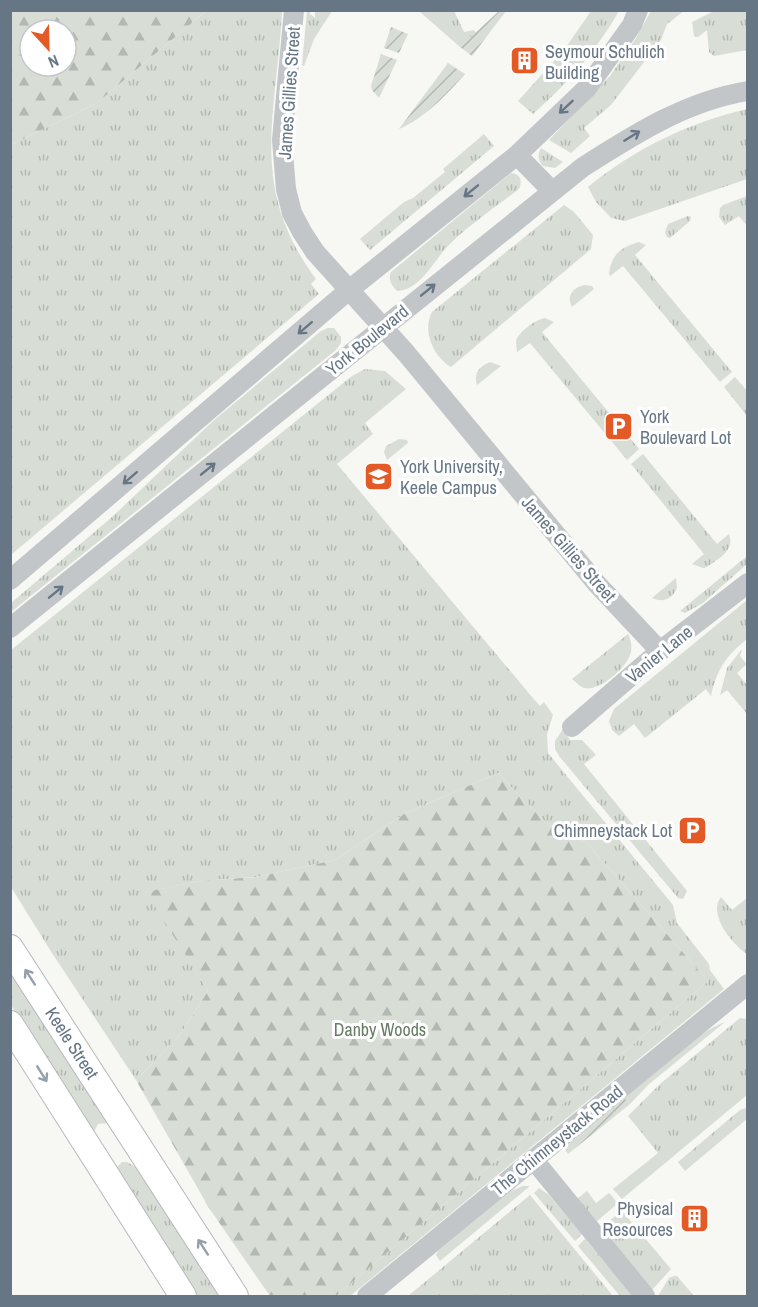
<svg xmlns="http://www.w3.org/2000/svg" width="758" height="1307" font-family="'Archivo Narrow',sans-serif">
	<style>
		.grass { fill: url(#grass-tufts) }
		.forest { fill: url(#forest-firs); fill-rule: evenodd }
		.garden { fill: url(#garden-furrows) }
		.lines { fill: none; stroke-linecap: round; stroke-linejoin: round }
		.major-casing { stroke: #b5b9bd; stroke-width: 28 }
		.minor { stroke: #c2c6c9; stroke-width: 20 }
		.major { stroke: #fff; stroke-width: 26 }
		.oneway { stroke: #667685 }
		.oneway2 { stroke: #949faa }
		.labels { text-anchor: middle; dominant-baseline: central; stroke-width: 6; stroke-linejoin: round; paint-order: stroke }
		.poi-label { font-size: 18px; fill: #667685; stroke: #fff; text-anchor: start }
		.street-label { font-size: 18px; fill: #667685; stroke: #fff }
		.park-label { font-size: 18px; fill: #687c65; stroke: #fff }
	</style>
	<defs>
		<pattern id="grass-tufts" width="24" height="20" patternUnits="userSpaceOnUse" patternTransform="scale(1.5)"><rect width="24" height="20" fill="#d8ded5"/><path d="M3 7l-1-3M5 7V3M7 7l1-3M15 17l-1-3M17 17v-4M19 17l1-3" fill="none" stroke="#b3b9b2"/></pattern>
		<pattern id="forest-firs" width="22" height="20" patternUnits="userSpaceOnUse" patternTransform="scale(1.5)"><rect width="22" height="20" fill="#d8ded5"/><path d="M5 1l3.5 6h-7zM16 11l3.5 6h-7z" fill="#b3b9b2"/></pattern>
		<pattern id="garden-furrows" width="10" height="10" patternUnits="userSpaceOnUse" patternTransform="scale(1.5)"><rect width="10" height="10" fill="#d8ded5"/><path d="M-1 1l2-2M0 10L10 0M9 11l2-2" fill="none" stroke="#b3b9b2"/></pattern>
	</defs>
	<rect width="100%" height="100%" fill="#f7f7f4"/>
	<path class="grass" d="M206,11H282C277,115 247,186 316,279L311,284L319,294L11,555V145L97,103Z
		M307,11H310V14L315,18V11H332L314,39L304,66L302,65Z
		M419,11H454L464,32L474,30L476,33L460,47Z
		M591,11H619C596,51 568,83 533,114L518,101L564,50Z
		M651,11H684L667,24L661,40L611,105L584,128L590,136L571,153L549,140L610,76L636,38Z
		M714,11H747V50L714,56L709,52L707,30L698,37L694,36L692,22Z
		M747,109V179L625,221L611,218L596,202L588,187C636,148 688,123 747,109Z
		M484,134L494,146L370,250L360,239L404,202L413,198L445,172L443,169Z
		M541,148L563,162L555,168L543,166C538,160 537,155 541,148Z
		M511,173C520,174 523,180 519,189C497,206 472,223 452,242C435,257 422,290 397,291C391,285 388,280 391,272Z
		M747,196V226L739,216L725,225L719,217L720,208L723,205Z
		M564,205L574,212L593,235L591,249L451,367C433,356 422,331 432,312Z
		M688,216L691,217L690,221L670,238L667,237L665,232L668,224Z
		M639,242L646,245L635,255L732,372L720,382L623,266L610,276L609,274C611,255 621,247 639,242Z
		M584,285L592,286L594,289L572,307C566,295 573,288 584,285Z
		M545,318L554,322L542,332L639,449L627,460L530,343L517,352C517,348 515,342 517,338C522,330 535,320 545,318Z
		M328,328H334L341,337V343L336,350L11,612V603L112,517L213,421L321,331Z
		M490,362L501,366L477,385C473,373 480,366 490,362Z
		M365,369L385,371L406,389L365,423L373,434L337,464L532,697L540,706L544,702L553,715L547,734L548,753L673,905L677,923L709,964L710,970L724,989L350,1296H336L708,981L586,842L549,826L498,773L404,814L335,860L256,877L199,881L147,892L208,991L180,1035L136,1080L50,950L11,887V650L352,376Z
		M735,377L747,391V416L724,387Z
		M399,439L407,440L408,443L387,460L384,452L386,446Z
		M643,454L717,544L729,534C735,551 719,558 707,567L703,568L692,564L704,554L631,464Z
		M747,556V564L703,603L685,613L680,611Z
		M676,578L677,588C672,599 664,603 652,598Z
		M747,600V639C726,656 717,669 711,696L706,689L645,738L634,724L619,736L612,730L609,721L614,709Z
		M628,634C631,640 632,646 631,652C628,667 599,692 584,688C580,687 576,682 572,679Z
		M742,649L740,656L747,664L737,673L747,685V714L727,690L720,695L727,668Z
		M563,729L570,740H582L596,755L584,764L687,891L683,899L678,898L559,756L555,749V741Z
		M721,897L732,910L747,898V954C733,945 707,914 721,897Z
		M10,971L110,1123L98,1124L93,1134L11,1005Z
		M740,1018L747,1019V1095L622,1199L613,1189L658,1153L628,1116L660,1084Z
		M725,1022L648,1085L630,1104L624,1097C652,1075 693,1034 725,1022Z
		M745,1108L747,1110V1119L685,1171L678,1162L740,1110Z
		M122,1162H127L139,1169L221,1296H195L116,1168Z
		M523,1186H530L440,1261L436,1255L438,1251L511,1191Z
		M539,1188L549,1195L582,1234L575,1241L534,1193Z
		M587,1191L596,1203L609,1193L617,1202L616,1205L596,1222L577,1199Z
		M530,1195L613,1296H408Z
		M622,1211L671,1269L652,1290L601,1227Z
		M585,1239L633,1296H620L578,1246Z
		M674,1276H677L694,1296H658L669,1278Z"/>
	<path class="forest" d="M11,10H206V11L97,103L11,145ZM30,30H66V66H30Z
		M498,773L549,826L586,842L708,981L336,1296H270L209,1208L136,1080L180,1035L208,991L146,892L199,881L256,877L335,860L404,814Z"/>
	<path class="garden" d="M499,11H506L472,56L460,47Z
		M391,27L408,34L399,53L384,48Z
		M381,54L397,60L379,98L372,90L371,86Z
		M448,63L465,74C447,94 424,119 399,129Z
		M624,1097L630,1104L568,1154L564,1148Z"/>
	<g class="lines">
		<defs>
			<path id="major" d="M10,948L235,1296
				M10,1024L183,1296"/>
		</defs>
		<use href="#major" class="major-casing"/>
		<path class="minor" d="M294,10L282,140L286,189L292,213L302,232L315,252L406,353L597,584L660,651
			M517,155L552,191
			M10,580L349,290L517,155L587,88L632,25L638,10
			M10,628L583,167C635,134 686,101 748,91
			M572,727L660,651L748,583
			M533,1159L645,1296
			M367,1296L748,984"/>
		<use href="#major" class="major"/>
	</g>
	<defs><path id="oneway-shaft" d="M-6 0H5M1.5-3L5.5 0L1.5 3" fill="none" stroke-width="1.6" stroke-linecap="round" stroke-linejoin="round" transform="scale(1.5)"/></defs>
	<g class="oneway">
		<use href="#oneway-shaft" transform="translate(566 107) rotate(137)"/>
		<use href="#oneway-shaft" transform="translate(632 136) rotate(-32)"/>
		<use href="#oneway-shaft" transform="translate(471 191) rotate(141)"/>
		<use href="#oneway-shaft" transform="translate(428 290) rotate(-39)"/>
		<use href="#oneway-shaft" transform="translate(305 328) rotate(139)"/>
		<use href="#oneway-shaft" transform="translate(208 469) rotate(-39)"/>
		<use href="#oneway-shaft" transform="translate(130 478) rotate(139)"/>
		<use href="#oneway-shaft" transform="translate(56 592) rotate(-39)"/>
	</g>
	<g class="oneway2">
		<use href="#oneway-shaft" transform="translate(30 977) rotate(-123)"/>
		<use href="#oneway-shaft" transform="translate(42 1074) rotate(58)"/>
		<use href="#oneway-shaft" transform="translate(203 1247) rotate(-123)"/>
	</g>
	<defs>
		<symbol id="building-square" viewBox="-11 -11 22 22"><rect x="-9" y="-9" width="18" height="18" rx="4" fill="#e35a27" stroke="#fff"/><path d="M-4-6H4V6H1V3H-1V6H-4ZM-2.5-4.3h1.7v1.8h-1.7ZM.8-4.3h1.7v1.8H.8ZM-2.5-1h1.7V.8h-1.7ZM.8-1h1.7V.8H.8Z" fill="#fff"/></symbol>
		<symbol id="parking-square" viewBox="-11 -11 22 22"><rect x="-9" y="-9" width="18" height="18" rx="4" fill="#e35a27" stroke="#fff"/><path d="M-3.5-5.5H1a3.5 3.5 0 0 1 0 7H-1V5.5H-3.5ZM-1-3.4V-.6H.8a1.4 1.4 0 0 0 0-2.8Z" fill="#fff"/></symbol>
		<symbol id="university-square" viewBox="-11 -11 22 22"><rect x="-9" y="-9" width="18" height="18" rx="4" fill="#e35a27" stroke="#fff"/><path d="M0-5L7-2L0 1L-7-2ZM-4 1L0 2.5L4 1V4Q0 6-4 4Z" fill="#fff"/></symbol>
	</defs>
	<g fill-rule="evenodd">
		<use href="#building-square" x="508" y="44" width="33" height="33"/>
		<use href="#parking-square" x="602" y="410" width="33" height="33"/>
		<use href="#university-square" x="362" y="460" width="33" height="33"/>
		<use href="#parking-square" x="676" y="814" width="33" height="33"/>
		<use href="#building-square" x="678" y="1202" width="33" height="33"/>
	</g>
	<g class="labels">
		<g class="poi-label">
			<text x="545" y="51">Seymour Schulich<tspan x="545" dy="21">Building</tspan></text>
			<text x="640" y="416">York<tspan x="640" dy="21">Boulevard Lot</tspan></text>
			<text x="400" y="466">York University,<tspan x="400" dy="21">Keele Campus</tspan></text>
			<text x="672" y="830" text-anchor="end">Chimneystack Lot</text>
			<text x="673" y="1208" text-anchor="end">Physical<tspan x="673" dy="21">Resources</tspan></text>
		</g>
		<g class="street-label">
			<text transform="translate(289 93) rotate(-86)">James Gillies Street</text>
			<text transform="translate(367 340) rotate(-39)">York Boulevard</text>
			<text transform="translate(569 549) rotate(49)">James Gillies Street</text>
			<text transform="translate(659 654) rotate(-39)">Vanier Lane</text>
			<text transform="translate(72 1043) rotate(57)">Keele Street</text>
			<text transform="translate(557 1140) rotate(-39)">The Chimneystack Road</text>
		</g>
		<g class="park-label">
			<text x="380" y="1029">Danby Woods</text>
		</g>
	</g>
	<rect width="758" height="1307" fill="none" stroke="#667685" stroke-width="24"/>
	<g transform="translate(48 48) rotate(158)"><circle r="28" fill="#ffffff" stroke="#c2c8ce" stroke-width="1.5"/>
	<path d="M0-4.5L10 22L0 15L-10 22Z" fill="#e35a27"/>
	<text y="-9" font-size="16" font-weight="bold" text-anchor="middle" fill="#667685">N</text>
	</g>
</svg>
